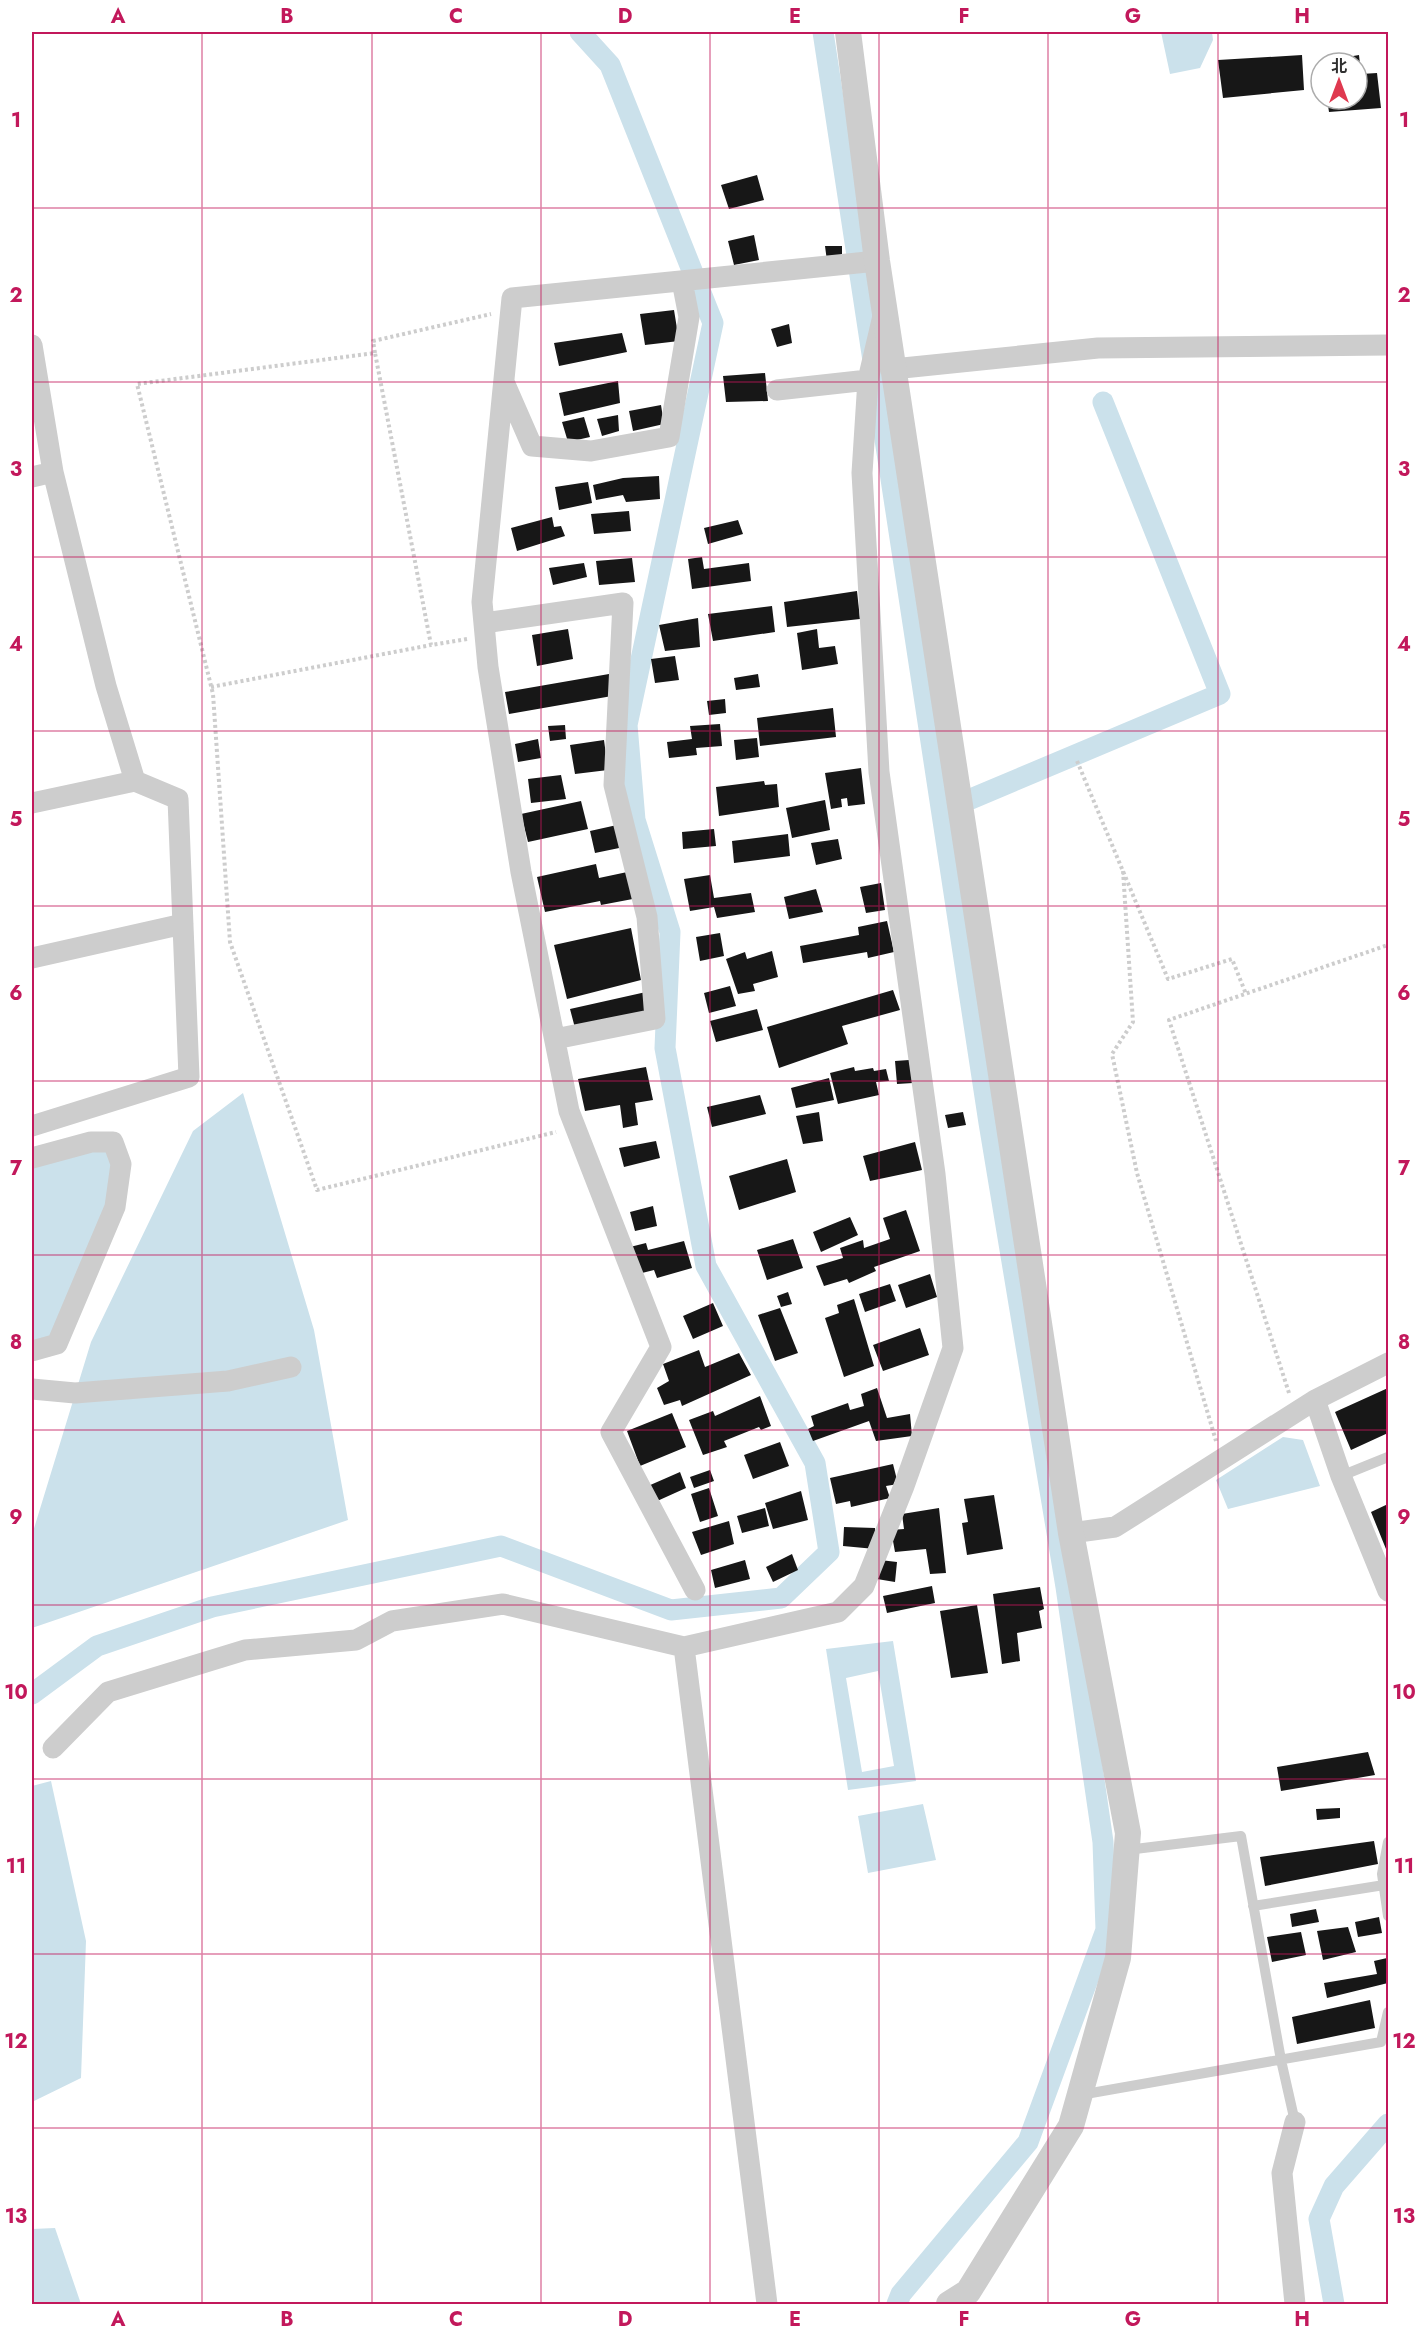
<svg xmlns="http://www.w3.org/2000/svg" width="1420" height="2336" font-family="Jost,'Noto Sans SC',sans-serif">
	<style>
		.water { fill: #cbe1eb; fill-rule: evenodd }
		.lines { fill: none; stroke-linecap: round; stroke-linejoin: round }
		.canal { stroke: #cbe1eb; stroke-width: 21 }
		.building { fill: #171717 }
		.path { stroke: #cdcdcd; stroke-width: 4; stroke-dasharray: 3 3; stroke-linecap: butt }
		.service { stroke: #cdcdcd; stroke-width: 10 }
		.minor { stroke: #cdcdcd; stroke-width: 21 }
		.tertiary { stroke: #cdcdcd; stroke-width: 26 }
		.grid { fill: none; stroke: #c2185b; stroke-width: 1.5; stroke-opacity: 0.55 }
		.neatline { fill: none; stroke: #c2185b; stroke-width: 2 }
		.grid-label { font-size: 20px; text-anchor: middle; font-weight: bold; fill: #c2185b }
	</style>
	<rect width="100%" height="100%" fill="#fff"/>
	<path class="water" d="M1161,32H1212L1213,40L1200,68L1170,74Z
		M243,1093L314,1330L348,1520L32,1628V1535L91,1342L193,1131Z
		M100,1145L114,1158L111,1200L48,1343L32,1344V1165Z
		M1283,1437L1303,1440L1320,1486L1228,1509L1216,1480Z
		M893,1641L916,1781L848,1790L826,1649ZM878,1671L894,1766L862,1772L846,1678Z
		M51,1781L86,1941L81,2078L32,2102V1786Z
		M923,1804L936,1860L868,1873L858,1816Z
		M55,2228L81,2304H32V2229Z"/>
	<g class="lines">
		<path class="canal" d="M823,32L989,1123L1066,1587L1103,1842L1106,1930L1028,2142L901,2294L897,2304
			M947,809L1220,694L1103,402
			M32,1694L97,1646L212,1607L501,1546L671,1610L781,1598L829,1552L815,1463L706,1266L665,1048L670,932L635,820L627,725L713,323L610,65L580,32
			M1334,2304L1319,2219L1334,2186L1388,2124"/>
	</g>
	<path class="building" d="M1302,55L1304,90L1223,98L1218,60Z
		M1359,55L1361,74L1377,73L1381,108L1329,112L1327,99H1357V63L1318,62Z
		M757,175L764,200L729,209L721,185Z
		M754,235L759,260L734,265L728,241Z
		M825,246H842V258L827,261Z
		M674,310L679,341L645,345L640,314Z
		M789,324L792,343L777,347L771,329Z
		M622,333L627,352L559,366L554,343Z
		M765,373L768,401L726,402L723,376Z
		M618,381L620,403L564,416L559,393Z
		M661,405L664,424L633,431L629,411Z
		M618,415L619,431L602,436L597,419Z
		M584,417L590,437L568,442L562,422Z
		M659,476L660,499L626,502L623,495L596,500L593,485L623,478Z
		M588,482L592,503L559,510L555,487Z
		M629,511L631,531L594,534L591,514Z
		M552,517L554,527L561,526L565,536L517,551L511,528Z
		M738,520L743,534L708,544L704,528Z
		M702,557L704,569L749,563L751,581L692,589L688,559Z
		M632,558L635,582L599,585L596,561Z
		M584,563L587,577L553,585L549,568Z
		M857,591L860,619L787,627L784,602Z
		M772,606L775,632L713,641L708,614Z
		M698,618L700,647L665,651L659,625Z
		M568,629L573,659L537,666L532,635Z
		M817,629L819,648L835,646L838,664L802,670L797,633Z
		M675,656L679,680L655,683L651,659Z
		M609,674L612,696L509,714L505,692Z
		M758,674L760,687L736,690L734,678Z
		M725,699L726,713L709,715L707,701Z
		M833,708L836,737L760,746L757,718Z
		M720,724L722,746L696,748L697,755L669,758L667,742L692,739L690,726Z
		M565,725L566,739L550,741L548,726Z
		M757,738L759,757L736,760L734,740Z
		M538,739L541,758L518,762L515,744Z
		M604,740L608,770L575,774L570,745Z
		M861,768L865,804L848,806L847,798L841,799L842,807L831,809L825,773Z
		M561,775L566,799L531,803L528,779Z
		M764,781L765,785L777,784L779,807L719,816L716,787Z
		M825,800L830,830L792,838L786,808Z
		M581,801L588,829L528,842L521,814Z
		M617,825L624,847L595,853L590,831Z
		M714,829L716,846L683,849L682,832Z
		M788,834L790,856L734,863L732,841Z
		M838,839L842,859L816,865L811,843Z
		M596,864L599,878L632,871L638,898L601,905L600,901L545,912L537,877Z
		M710,875L714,898L751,893L755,912L717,918L714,907L690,911L684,879Z
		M881,883L885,910L866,913L860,887Z
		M816,889L823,912L789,919L784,897Z
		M887,921L894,952L868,958L867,952L803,963L800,946L859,935L858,927Z
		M631,928L641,980L567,999L554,945Z
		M720,933L724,956L700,961L696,937Z
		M772,951L778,977L753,984L755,991L738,994L726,959L745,952L747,959Z
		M730,986L736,1006L709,1013L704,993Z
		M893,990L900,1010L842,1026L848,1044L779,1068L767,1027Z
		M646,992L650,1012L575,1028L570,1009Z
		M757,1009L763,1030L716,1042L710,1021Z
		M909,1060L913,1083L897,1084L895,1061Z
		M646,1067L653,1100L635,1103L638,1125L623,1128L620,1105L585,1111L578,1079Z
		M854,1067L855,1071L873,1068L874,1071L886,1069L889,1081L876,1082L879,1095L838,1104L830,1073Z
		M829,1078L834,1100L796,1108L791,1088Z
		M760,1095L766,1114L712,1127L707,1107Z
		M819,1112L823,1141L803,1144L796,1116Z
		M963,1112L966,1125L948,1128L945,1115Z
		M656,1141L660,1158L624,1167L619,1148Z
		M915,1142L922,1170L870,1181L863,1156Z
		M787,1159L796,1192L739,1210L729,1176Z
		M653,1206L657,1226L635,1231L630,1212Z
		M906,1210L920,1251L874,1267L876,1271L849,1283L847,1279L824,1286L816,1266L843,1258L840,1248L863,1240L864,1248L890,1239L883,1218Z
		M850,1217L858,1235L821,1252L813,1232Z
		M793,1239L803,1268L767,1280L757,1250Z
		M684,1241L692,1268L657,1278L654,1270L638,1274L630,1247L646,1243L648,1250Z
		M930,1274L937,1297L906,1308L898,1285Z
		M890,1284L896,1301L865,1312L859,1294Z
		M788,1292L792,1304L781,1307L777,1296Z
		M854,1299L874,1366L844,1377L825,1318L839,1313L837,1305Z
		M713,1303L723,1326L693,1339L683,1316Z
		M780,1308L798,1353L775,1361L758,1315Z
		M920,1328L929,1355L883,1371L873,1345Z
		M699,1350L705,1367L739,1353L751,1375L682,1406L680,1400L664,1405L657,1388L669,1381L663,1364Z
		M877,1388L887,1418L910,1414L912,1436L876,1441L869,1421L813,1441L808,1429L814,1426L811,1416L848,1403L850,1410L864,1406L861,1394Z
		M1388,1388V1433L1351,1450L1335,1412Z
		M760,1396L771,1426L761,1430L759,1427L724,1441L727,1447L703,1455L689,1420L713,1411L715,1416Z
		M672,1413L686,1447L640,1466L627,1431Z
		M780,1442L789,1466L753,1479L744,1455Z
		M893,1464L898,1484L886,1486L890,1498L851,1507L850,1501L836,1504L830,1478Z
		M710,1470L714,1481L694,1488L690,1477Z
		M680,1472L686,1488L655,1502L648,1486Z
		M709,1488L718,1516L700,1522L691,1494Z
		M801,1491L808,1520L773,1529L765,1503Z
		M994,1495L1003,1549L967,1555L962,1523L968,1522L964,1499Z
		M1388,1504V1554L1371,1512Z
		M765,1508L769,1526L742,1533L737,1516Z
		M939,1508L946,1573L930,1574L926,1549L895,1552L891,1530L904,1529L902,1514Z
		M729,1521L734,1544L701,1555L692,1532Z
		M844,1527L875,1528V1549L843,1546Z
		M792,1554L798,1570L773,1582L766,1567Z
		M745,1560L750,1579L715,1588L711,1570Z
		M880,1560L897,1562L895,1582L877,1579Z
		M932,1586L935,1603L887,1613L883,1596Z
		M1040,1587L1044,1609L1039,1611L1042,1628L1017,1633L1020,1661L1002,1664L993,1594Z
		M977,1605L988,1673L951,1678L940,1611Z
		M1368,1752L1375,1775L1281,1791L1277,1767Z
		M1340,1808V1818L1317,1820L1316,1809Z
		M1374,1841L1378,1864L1265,1886L1260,1857Z
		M1316,1909L1319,1922L1292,1927L1290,1914Z
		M1379,1917L1382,1933L1358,1937L1355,1922Z
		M1348,1927L1356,1952L1323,1960L1317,1931Z
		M1301,1932L1306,1955L1272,1962L1267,1937Z
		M1387,1958L1388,1983L1327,1998L1324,1983L1377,1974L1374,1961Z
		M1370,2000L1375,2028L1297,2044L1292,2017Z"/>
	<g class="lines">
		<path class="path" d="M375,353L373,341L491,314
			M467,639L431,645L375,353L137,384L213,694L230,942L317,1190L556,1132
			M211,687L431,645
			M1077,761L1168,979L1232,959L1246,994
			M1123,871L1133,1022L1112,1054L1137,1173L1216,1441
			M1289,1393L1169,1020L1388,945"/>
		<path class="service" d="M1341,1476L1388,1457
			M1388,1842L1382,1874L1388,1916
			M1127,1850L1241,1836L1281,2060L1295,2122
			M1253,1906L1384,1885
			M1080,2095L1381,2042L1388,2012"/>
		<path class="minor" d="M32,345L53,472L106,686L135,781
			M893,369L1098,348L1388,345
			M868,380L883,316
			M504,382L532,446L591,451L669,437L689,317L682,281
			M32,477L53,472
			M484,623L623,603L614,785L647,917L655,1019L555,1039
			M32,803L135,781L178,799L189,1077L32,1126
			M32,958L183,924
			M32,1158L91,1142H113L121,1164L115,1207L57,1344L32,1351
			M32,1389L75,1393L228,1381L291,1367
			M1315,1400L1341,1476L1388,1591
			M1071,1533L1115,1527L1315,1400L1388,1363
			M695,1590L611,1432L661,1347L569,1111L521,872L488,667L482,602L512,298L877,261
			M684,1647L767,2304
			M53,1748L108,1692L245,1650L356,1640L392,1621L503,1604L684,1647L838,1612L864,1586L904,1486L953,1348L935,1174L879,772L862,473L868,380L777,390
			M1295,2122L1282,2173L1295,2304"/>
		<path class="tertiary" d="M848,32L877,261L1071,1533L1128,1833L1118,1958L1071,2126L968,2292L949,2304"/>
	</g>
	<path class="grid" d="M202,32V2304M372,32V2304M541,32V2304M710,32V2304M879,32V2304M1048,32V2304M1218,32V2304M32,208H1388M32,382H1388M32,557H1388M32,731H1388M32,906H1388M32,1081H1388M32,1255H1388M32,1430H1388M32,1605H1388M32,1779H1388M32,1954H1388M32,2128H1388"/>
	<rect width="1420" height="2336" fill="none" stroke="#ffffff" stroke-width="66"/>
	<g transform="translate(1339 81)"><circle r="28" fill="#ffffff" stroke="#acacac" stroke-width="1.5"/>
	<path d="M0-4.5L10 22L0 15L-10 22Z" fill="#df394f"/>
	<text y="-9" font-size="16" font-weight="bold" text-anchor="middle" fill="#303030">北</text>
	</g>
	<rect x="33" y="33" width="1354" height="2270" class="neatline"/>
	<g class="grid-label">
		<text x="118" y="23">A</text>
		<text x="287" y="23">B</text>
		<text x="456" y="23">C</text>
		<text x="625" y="23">D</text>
		<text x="795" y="23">E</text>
		<text x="964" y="23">F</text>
		<text x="1133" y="23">G</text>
		<text x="1302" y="23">H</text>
		<text x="16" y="127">1</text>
		<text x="1404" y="127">1</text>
		<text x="16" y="302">2</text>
		<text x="1404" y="302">2</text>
		<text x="16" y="476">3</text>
		<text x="1404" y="476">3</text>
		<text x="16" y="651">4</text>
		<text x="1404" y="651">4</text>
		<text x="16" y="826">5</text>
		<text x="1404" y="826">5</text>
		<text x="16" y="1000">6</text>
		<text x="1404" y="1000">6</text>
		<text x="16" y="1175">7</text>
		<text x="1404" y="1175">7</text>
		<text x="16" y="1349">8</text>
		<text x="1404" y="1349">8</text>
		<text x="16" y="1524">9</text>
		<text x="1404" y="1524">9</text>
		<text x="16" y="1699">10</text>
		<text x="1404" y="1699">10</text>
		<text x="16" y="1873">11</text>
		<text x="1404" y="1873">11</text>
		<text x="16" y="2048">12</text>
		<text x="1404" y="2048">12</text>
		<text x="16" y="2223">13</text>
		<text x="1404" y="2223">13</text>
		<text x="118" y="2326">A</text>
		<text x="287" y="2326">B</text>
		<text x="456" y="2326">C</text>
		<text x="625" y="2326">D</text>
		<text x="795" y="2326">E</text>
		<text x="964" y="2326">F</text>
		<text x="1133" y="2326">G</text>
		<text x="1302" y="2326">H</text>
	</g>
</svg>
